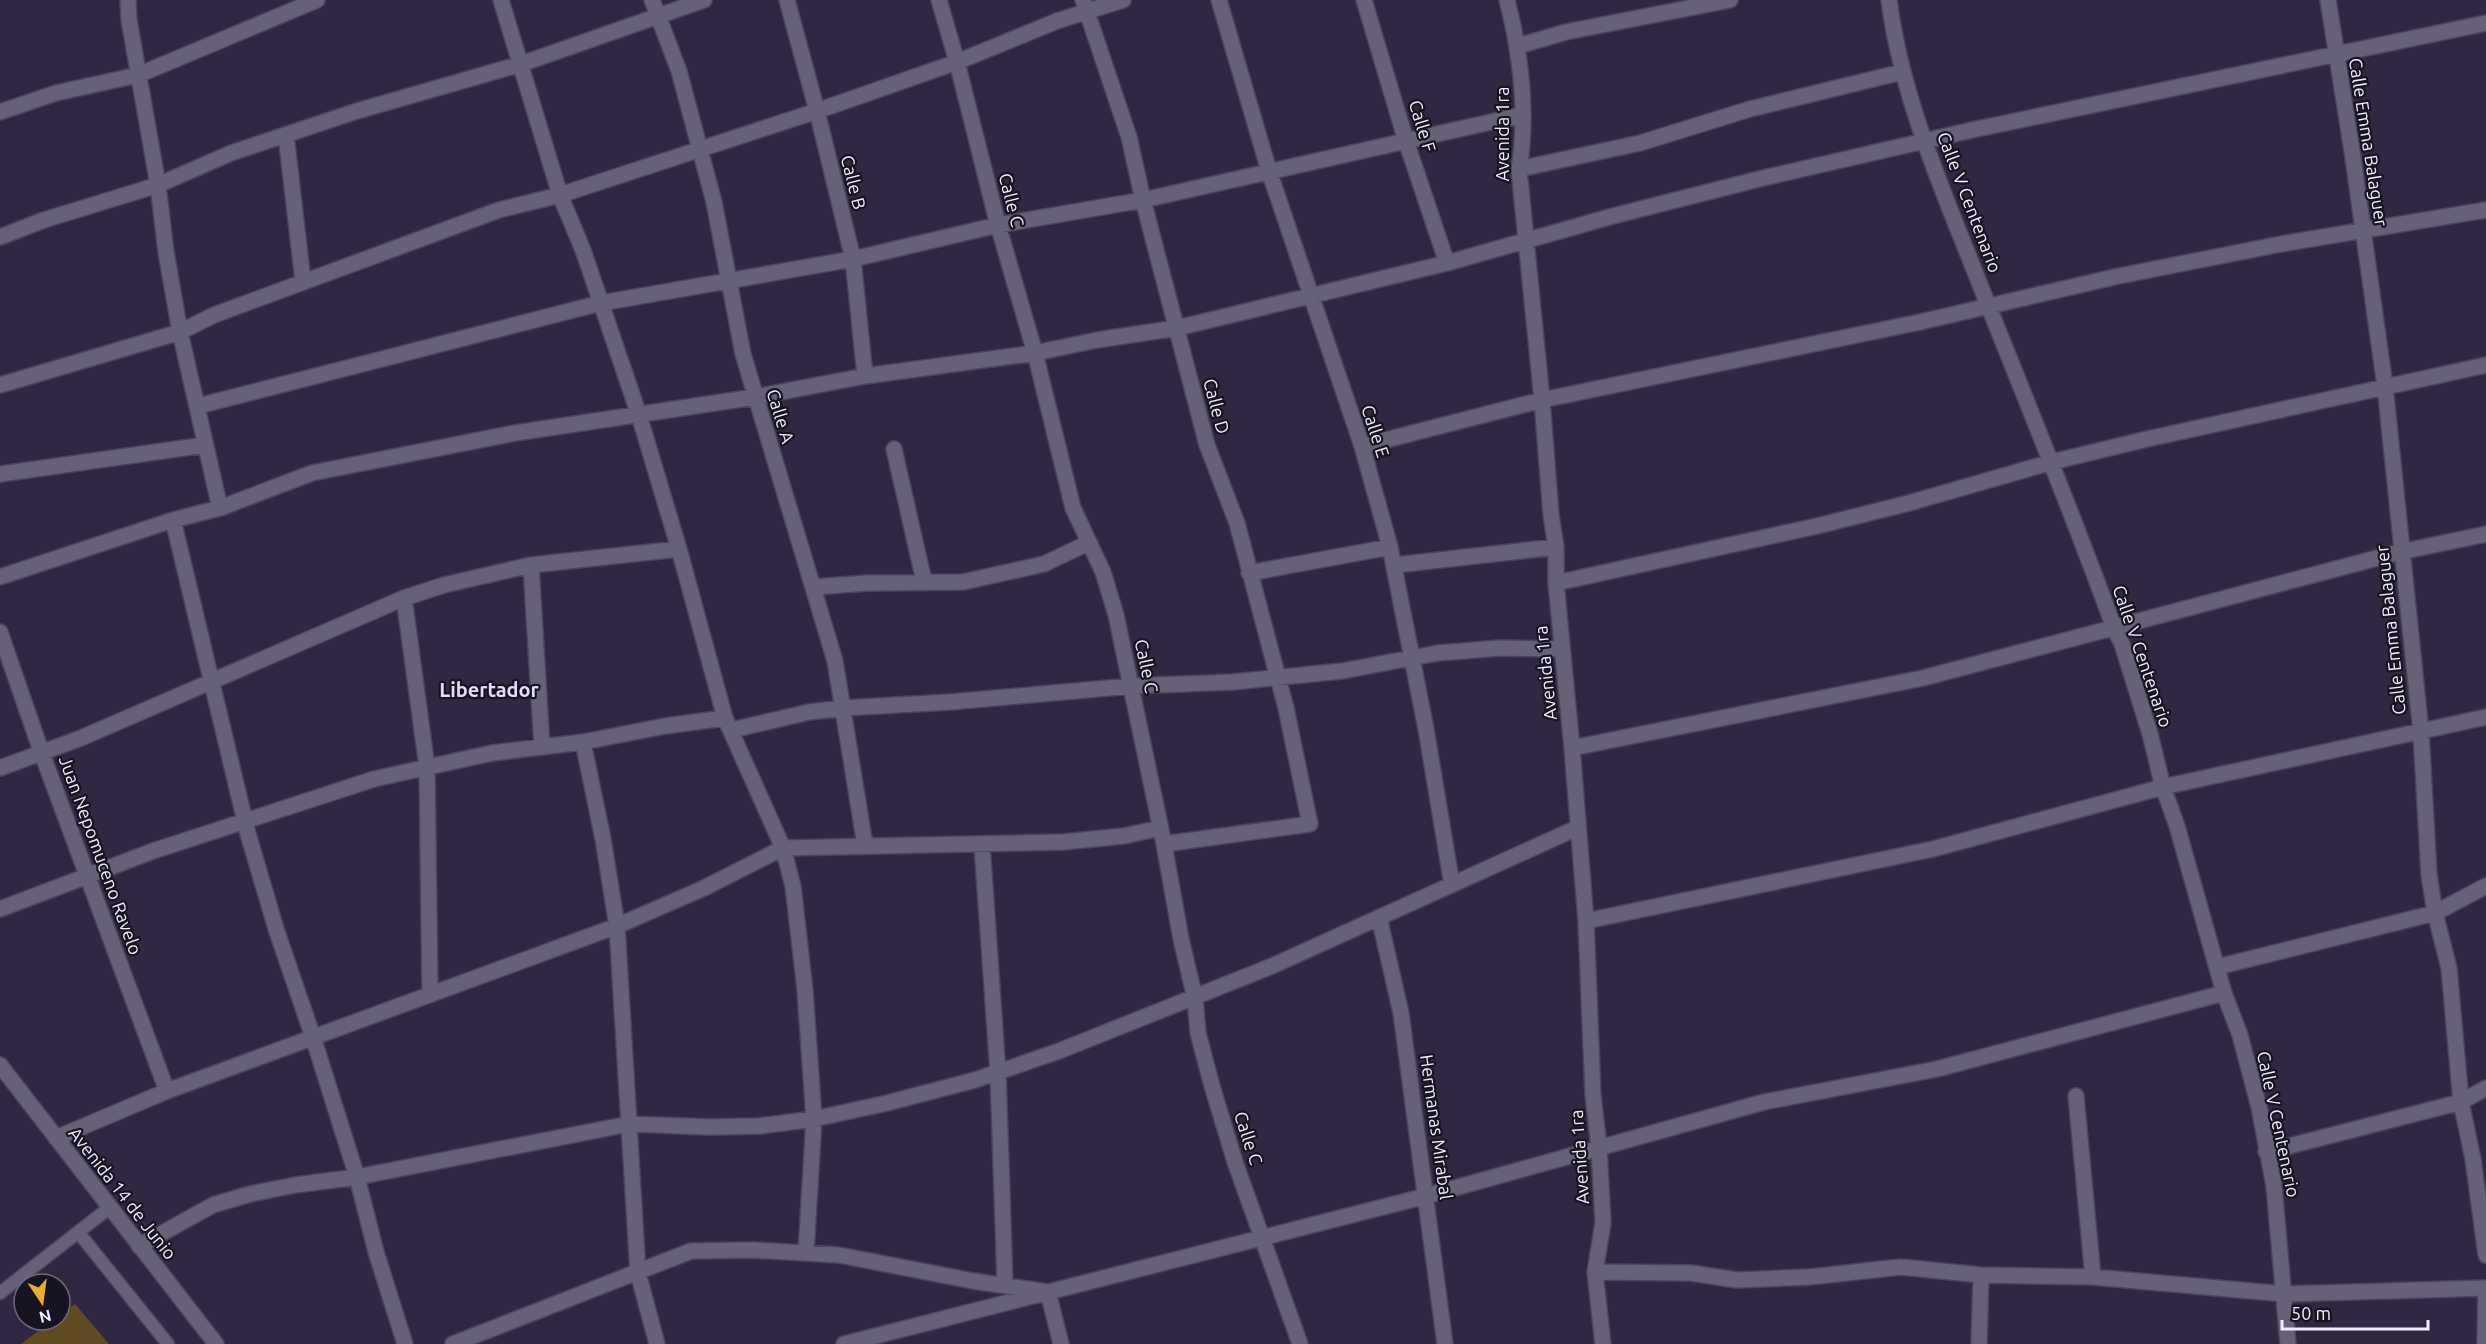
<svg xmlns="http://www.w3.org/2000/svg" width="2486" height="1344" font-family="Ubuntu,sans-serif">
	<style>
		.green { fill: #604a21 }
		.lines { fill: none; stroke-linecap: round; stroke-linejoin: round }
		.service-casing { stroke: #4b445d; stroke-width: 15 }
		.minor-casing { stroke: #4b445d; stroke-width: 18 }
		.tertiary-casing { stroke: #4b445d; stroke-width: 18 }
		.service { stroke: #666177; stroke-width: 12 }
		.minor { stroke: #666177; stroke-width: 15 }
		.tertiary { stroke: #666177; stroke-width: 15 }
		.labels { text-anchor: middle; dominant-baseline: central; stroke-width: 4.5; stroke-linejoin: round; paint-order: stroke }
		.street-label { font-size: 18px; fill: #f1edff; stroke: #171320 }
		.neighbourhood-label { font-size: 20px; font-weight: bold; fill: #e4ddfa; stroke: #171320 }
	</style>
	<rect width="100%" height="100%" fill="#302843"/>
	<path class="green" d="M75,1304L109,1344H21L53,1320H60V1315Z"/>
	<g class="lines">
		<defs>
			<path id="service" d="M78,1232L168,1344
				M0,1293L109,1208"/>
			<path id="minor" d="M128,0L129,20L158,185L166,252L180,332L220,508
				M501,0L560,195L583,250L639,415L679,549L725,718L783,848L793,886L805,990L814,1119L806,1252
				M652,0L679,71L714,202L743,354L835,661L865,845
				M787,0L817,111L853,259L865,376
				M939,0L957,62L998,225L1035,353L1073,508L1103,572L1116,615L1164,844L1181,939L1195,998L1198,1033L1212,1086L1235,1162L1300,1344
				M1083,0L1129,137L1143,200L1207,445L1237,523L1286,708L1310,824L1164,844
				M1219,0L1269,171L1362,446L1390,547L1426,729L1452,885
				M1364,0L1406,141L1447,263
				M1507,0C1521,55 1528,113 1519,169L1542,400L1551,515L1556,547V583L1572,748L1586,921L1593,1095L1599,1147L1603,1223L1595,1272L1603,1344
				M1889,0C1901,94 1940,184 1975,272C2022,391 2071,508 2114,628L2122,644L2150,734L2163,787L2177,826L2224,993L2240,1035L2259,1107L2274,1186L2288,1344
				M2328,0L2352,151L2385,386L2421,732L2429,875L2435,913L2449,968L2461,1102L2473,1159L2486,1255
				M1518,46L1566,32L1730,0
				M0,112L56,93L138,75L317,0
				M286,135L303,281
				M1519,169L1640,143L1750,109L1902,72
				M0,237L44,220L158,185L231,153L357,111L521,64L704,0
				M0,385L180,332L214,315L499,210L560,195L817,111L957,62L1057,21L1123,0
				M198,406L601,303L853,259L998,225L1143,200L1522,115
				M1362,446L1542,400L1920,322L2119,276L2281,244L2486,210
				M894,449L924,581
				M0,474L205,445
				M173,520L248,834L277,932L313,1037L357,1177L376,1252L405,1344
				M531,565L542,747
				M1395,565L1556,547
				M1249,573L1390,547
				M0,577L173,520L220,508L312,473L515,433L755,397L865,376L1035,353L1097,340L1177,328L1447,263L1613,216L1759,179L1972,130L2486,23
				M1556,583L1817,526L1909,503L2052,462L2147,439L2486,365
				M814,587L868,583L963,582L1044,564L1088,543
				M404,598L427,767L430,995
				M0,632L41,751L167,1091
				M732,730L809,712L843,708L950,702L1131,686L1233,682L1342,671L1438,653L1500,648L1562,649
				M583,742L603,839L617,926L638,1273L657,1344
				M1572,748L1923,678L2400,552L2486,534
				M0,768L81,738L404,598L444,585L531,565L679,549
				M982,845L998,1073L1005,1284
				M0,909L153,851L374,779L492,753L583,742L665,726L725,718
				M1379,917L1401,1013L1445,1344
				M1586,921L1933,849L2163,787L2486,717
				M2217,967L2435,913L2486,886
				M2076,1096L2093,1277
				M56,1138L167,1091L617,926L704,888L783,848L1063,842L1124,836L1160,828
				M2266,1152L2461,1102L2486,1088
				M139,1246L213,1205L250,1194L295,1185L357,1177L629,1124L710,1127L759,1126L814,1119L887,1103L975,1080L1059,1051L1272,966L1577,828
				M1595,1272L1691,1273L1737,1280L1809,1277L1901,1267L1981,1275L2093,1277L2285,1294L2486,1288
				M453,1344L691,1251L753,1250L839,1255L973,1281L1048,1292L1061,1344
				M844,1344L1426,1196L1764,1102L1937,1069L2224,993
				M1979,1344L1981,1275
				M2485,1344L2486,1289"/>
			<path id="tertiary" d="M0,1065L216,1344"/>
		</defs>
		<use href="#service" class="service-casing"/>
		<use href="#minor" class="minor-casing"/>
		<use href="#tertiary" class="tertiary-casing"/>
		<use href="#service" class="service"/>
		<use href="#minor" class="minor"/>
		<use href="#tertiary" class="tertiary"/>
	</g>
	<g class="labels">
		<g class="street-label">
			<text transform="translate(1423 126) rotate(73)">Calle F</text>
			<text transform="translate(1502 134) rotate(-90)">Avenida 1ra</text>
			<text transform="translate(2369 142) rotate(81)">Calle Emma Balaguer</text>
			<text transform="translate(854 182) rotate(76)">Calle B</text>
			<text transform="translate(1012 200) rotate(76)">Calle C</text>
			<text transform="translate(1970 202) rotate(69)">Calle V Centenario</text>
			<text transform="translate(1217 406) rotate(75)">Calle D</text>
			<text transform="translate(781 416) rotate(73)">Calle A</text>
			<text transform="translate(1376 431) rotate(72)">Calle E</text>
			<text transform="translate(2390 630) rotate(-96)">Calle Emma Balaguer</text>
			<text transform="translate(2143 656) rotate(71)">Calle V Centenario</text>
			<text transform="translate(1147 666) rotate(78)">Calle C</text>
			<text transform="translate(1545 673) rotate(-96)">Avenida 1ra</text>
			<text transform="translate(101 855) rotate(70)">Juan Nepomuceno Ravelo</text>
			<text transform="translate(2279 1124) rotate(78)">Calle V Centenario</text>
			<text transform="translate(1437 1127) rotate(82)">Hermanas Mirabal</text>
			<text transform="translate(1249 1138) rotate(72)">Calle C</text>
			<text transform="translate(1579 1157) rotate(-94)">Avenida 1ra</text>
			<text transform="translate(123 1193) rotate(52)">Avenida 14 de Junio</text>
		</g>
		<g class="neighbourhood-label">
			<text x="489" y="689">Libertador</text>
		</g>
	</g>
	<g transform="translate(42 1302) rotate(167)"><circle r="28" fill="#171320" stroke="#6e6a79" stroke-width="1.5"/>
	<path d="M0-4.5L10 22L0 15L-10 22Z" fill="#e5ad36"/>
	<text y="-9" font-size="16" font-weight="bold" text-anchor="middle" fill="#f1edff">N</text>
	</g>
	<path d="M2282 1320v9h146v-9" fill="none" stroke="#f1edff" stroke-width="3"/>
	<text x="2291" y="1320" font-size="18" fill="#f1edff" stroke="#171320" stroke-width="4.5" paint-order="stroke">50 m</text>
</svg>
